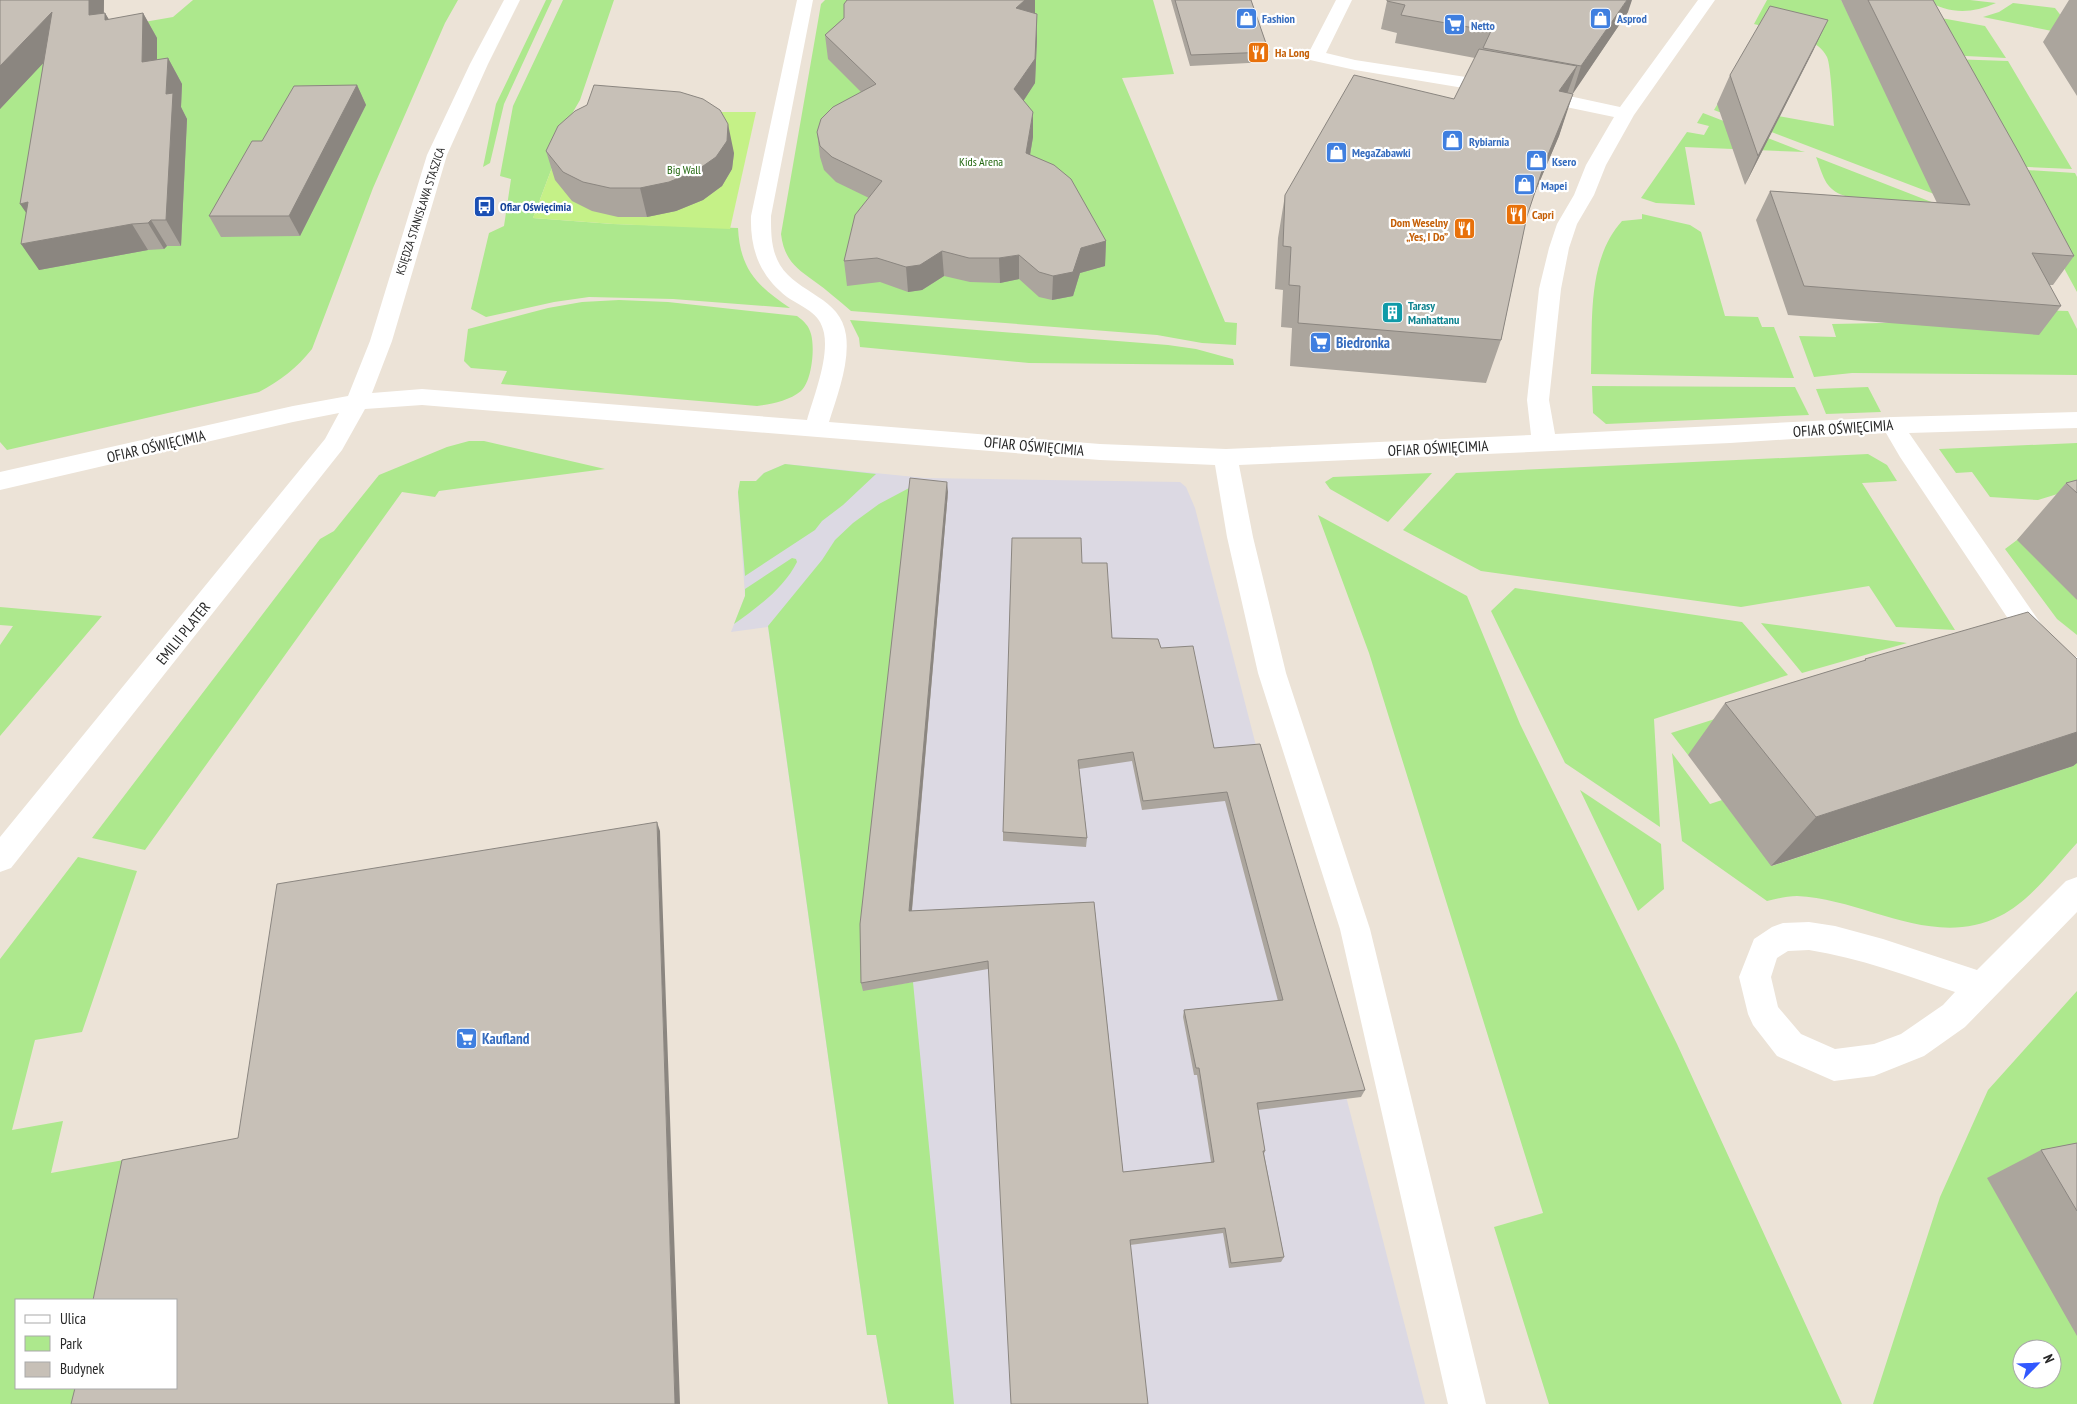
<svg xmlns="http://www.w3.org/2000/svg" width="2077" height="1404" font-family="'PT Sans Narrow',sans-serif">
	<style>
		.industrial { fill: #dcd9e3 }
		.green { fill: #ade88d; fill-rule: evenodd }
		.pitch { fill: #c5f187 }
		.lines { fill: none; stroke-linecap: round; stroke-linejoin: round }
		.minor { fill: #fff; fill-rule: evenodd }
		.wall { fill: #aba59d }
		.shaded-wall { fill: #8b8680 }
		.building { fill: #c7c0b7; stroke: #8b8680 }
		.labels { text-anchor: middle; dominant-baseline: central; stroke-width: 4.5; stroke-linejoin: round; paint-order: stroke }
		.far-shop-label { font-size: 12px; font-weight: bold; fill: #366cbe; stroke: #fff; text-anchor: start }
		.far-food-label { font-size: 12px; font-weight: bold; fill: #c56008; stroke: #fff; text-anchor: start }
		.far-park-label { font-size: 12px; fill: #256912; stroke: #fff }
		.far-transit-label { font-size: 12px; font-weight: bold; fill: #164399; stroke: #fff; text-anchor: start }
		.far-street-label { font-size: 12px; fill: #272727; stroke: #fff }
		.far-culture-label { font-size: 12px; font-weight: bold; fill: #0d838f; stroke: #fff; text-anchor: start }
		.shop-label { font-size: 15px; font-weight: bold; fill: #366cbe; stroke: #fff; text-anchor: start }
		.street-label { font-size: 15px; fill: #272727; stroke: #fff }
	</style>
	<rect width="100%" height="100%" fill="#ece3d7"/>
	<path class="industrial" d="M785,464L925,478L1180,482L1186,487L1195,508L1425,1404H888L876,1335H867L768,627L731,632L745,596L738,492L740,481H756L764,473Z"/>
	<path class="green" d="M193,0H458L445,23L373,188L312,349C297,368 280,381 259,392L7,450L0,442V47L173,17Z
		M546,0H552L504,104L490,163L483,167L496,104Z
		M563,0H614L580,100L573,112L533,218L613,224L738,228C740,269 757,286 790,308L673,299L589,297L554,302L486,317L471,309L489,233L504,226L511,179L500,176L513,106Z
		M825,0H1153L1174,74L1122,78L1225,322L1237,323L1236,345L1202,343L1157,335L851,311C839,301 827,290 814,281C794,267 784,258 781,234L821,4Z
		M1767,0H1841L1942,197L1714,110L1720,100L1778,116L1834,126C1833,113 1831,65 1827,57C1815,34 1776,30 1754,24Z
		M1926,0H1970L1996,3C1971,14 1949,14 1926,0Z
		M2013,3L2055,8L2077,36L1983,17L1999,12Z
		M1941,18L1985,26L2006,58L1946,55Z
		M1949,59L2008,61L2072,169L2007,166Z
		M1703,113L1801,151L1805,152L1685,147L1695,205L1656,203L1641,198L1687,132L1704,135L1709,126L1697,123Z
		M1816,157L1934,203L1849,197C1825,191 1824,178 1816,157Z
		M2010,169L2075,173L2077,177V292Z
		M1642,214L1690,225L1701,232L1725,316L1758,317L1762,327H1774L1794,378L1591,374C1593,324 1586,261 1622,221L1642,219Z
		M619,300L668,302L797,316C804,321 809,326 811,334C815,348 812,381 801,391C789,401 771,404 757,406L501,384L507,371L471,368L464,361L468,329L548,308L582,302Z
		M2027,310L2068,311L2077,329V375L1852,373L1814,377L1799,336L1836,337L1832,324L1882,323Z
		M850,320L1168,345L1196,349L1229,358L1233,359L1234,365L1029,363L860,347L859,338Z
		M1592,386L1795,387L1809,415L1606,424L1593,413Z
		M1868,387L1881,412L1826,414L1816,389Z
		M469,441H484L605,469L439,491L435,497L402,492L145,850L92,838L320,539L334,531L379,475L447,447Z
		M2077,443V488L2038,500L1990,497L1972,472L1956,473L1939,449Z
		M1868,454L1887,465L1897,481L1862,483L1955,630L1896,627L1869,586L1741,607L1481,571L1403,530L1456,473Z
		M785,464L876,474L843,505L822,521L815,530L745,576L738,492L740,481H756L764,473Z
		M1432,473L1388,522L1330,489L1325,482L1333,477Z
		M911,487L863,990L913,982L954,1404H888L876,1335H867L768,626L822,560L835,540L853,523L879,504Z
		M2046,511L2077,600V635L2057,619L2005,549L2017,540Z
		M1318,515L1467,596L1520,724L1677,1044L1842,1404H1549L1494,1227L1543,1213L1369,653Z
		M792,558L796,559L797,562C784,588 757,608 734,624L745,596V589Z
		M1515,588L1742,622L1788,675L1654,719L1660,827L1565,763L1491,611Z
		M0,607L102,616L0,736V645L13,626L0,625Z
		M1761,623L1907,643L1802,673Z
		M1803,691L1822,714L1688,755L1671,733Z
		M2077,726V843C2055,867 2029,902 2000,916C1932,950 1866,899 1797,896C1787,896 1776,899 1767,901L1682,841L1672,753L1710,804L1722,800L1772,866L2073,766Z
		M1580,790L1661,844L1664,889L1638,911Z
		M78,857L137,871L82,1032L35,1040L12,1130L63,1121L51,1173L135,1158L106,1300H16V1388H88L85,1404H0V959Z
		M2077,991V1404H1873L1940,1197L1988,1090ZM2022,1349H2052V1379H2022Z"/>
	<path class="pitch" d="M573,112H756L730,229L613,224L533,218Z"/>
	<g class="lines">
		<path class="minor" d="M504,0H520L488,64L447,155L392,341L372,393L422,389L807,420C814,396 829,358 824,333C820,312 803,308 787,297C760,276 750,250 751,216L797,0H813L771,216C771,233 771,250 780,265C798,294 841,297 846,335C850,363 837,396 829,422L1100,444L1226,449L1531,435L1527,400L1539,289L1549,248L1557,224L1574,195L1586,165L1614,117L1518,97L1355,70L1310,60L1307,56L1336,0H1352L1326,53L1355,60L1518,85L1620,107L1698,0H1715L1634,115L1606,165L1594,195L1577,224L1569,248L1561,289L1549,400L1555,434L1893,417L2077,412V428L1909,433L2063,656L2077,657V679L2055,677L2045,674L1900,457L1886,433L1730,443L1239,465L1253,537L1286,673L1370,929L1486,1404H1448L1340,929L1258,673L1227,537L1215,465L1100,460L422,405L365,409L342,450L11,868L0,872V837L325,439L339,413L293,422L0,490V472L293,406L348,396L370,341L427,155L470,64Z
			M2077,877V912L1965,1027L1924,1056L1874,1076L1834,1081L1777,1056L1753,1025L1748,1014L1739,977L1754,939L1772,927L1783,923L1809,922L1835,926L1883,939L1977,970L2066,881ZM1809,950C1860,958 1907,976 1955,992L1943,1005L1901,1034L1874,1044L1835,1049L1801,1034L1778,1007L1771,977L1777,958L1788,951Z"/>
	</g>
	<path class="wall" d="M0,0H104V13H105L109,20L143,13L157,38V60L168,58L182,84L181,107L187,119L181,246H167L164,249L148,250L39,270L26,213L43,63L0,109Z
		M847,0H1035V13L1037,38L1035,83L1023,101L1033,112V137L1030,155L1106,241L1105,266L1080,273L1073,296L1052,300L1039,297L1019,279L1000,283L970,282L944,276L922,290L908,292L880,282L847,286L844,261L869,198L836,182L824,170L820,157L817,132L861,92L828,59L825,35L844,18Z
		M1171,0H1251L1269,52L1268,62L1190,66Z
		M1841,0H1933L2074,256L2053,285H2049L2061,306L2039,335L1788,315L1756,220L1770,191L1937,203Z
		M2069,0H2077V96L2043,42Z
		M1387,1L1628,12L1572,94L1559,136L1531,202L1527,216L1501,340L1486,383L1290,366L1292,328L1281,327L1283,290L1275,289L1278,238L1285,195L1454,99L1475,58L1395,43L1397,33L1381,29Z
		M1814,49L1745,185L1717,104L1730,75Z
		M357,85L366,105L300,236L221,237L209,216L262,141Z
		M587,105L734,153L732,169L722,186L703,200L676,211L647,217H618L592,211L572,201L555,180L546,151Z
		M2077,480V600L2017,540L2066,483Z
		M948,492L912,911L1094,902L1123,1172L1211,1162L1197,1075H1194L1183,1017L1184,1010L1278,1001L1225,801L1142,810L1132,761L1079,769L1087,838L1086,847L1003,841V832L1082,563L1112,638L1161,648L1214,748L1365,1090L1361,1097L1258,1110L1265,1151L1264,1154L1284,1257L1281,1262L1229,1268L1223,1233L1130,1245L988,969L863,991L861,983Z
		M1865,659H2077V763L2073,766L1771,866L1688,755L1725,703L1864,661Z
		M2077,1143V1336L1987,1178L2041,1150Z"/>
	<path class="shaded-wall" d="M89,0H104L103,41L89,15Z
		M1025,0H1035V14L1016,8Z
		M1627,0H1632L1628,12L1572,95L1581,66Z
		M52,12L67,38L0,109V66Z
		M105,13L120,38L105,20Z
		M143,13L157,38V88L142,62Z
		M1037,14V38L1035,83L1015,114L1014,89Z
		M1828,20L1814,49L1745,185L1758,156Z
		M168,58L182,84L181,107L187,119L181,246L166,220V94Z
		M1577,66L1562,108L1559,91Z
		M357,85L366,105L300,236L289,216Z
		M1573,94L1559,136L1530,204L1545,162Z
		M1033,112V137L1026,178V153Z
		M728,124L734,153L732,169L722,186L703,200L676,211L647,217L640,188Z
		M28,202L38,230L20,204Z
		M151,220L167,246L164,249L148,223Z
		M132,224L148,250L39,270L21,244Z
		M1106,241L1105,266L1080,273L1073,296L1052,300L1053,276L1081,248Z
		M942,251L944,276L922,290L908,292L906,267Z
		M1019,255V279L1000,283L999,258Z
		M947,482L948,492L911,919L909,911Z
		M2077,732V763L2073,766L1771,866L1816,817Z
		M657,822L660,831L680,1404H675Z"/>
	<path class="building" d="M0,0H89V15L105,13V20L143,13L142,62L168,58L166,94L173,93L166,220H151L148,223L132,224L21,244L28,202L20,204L52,12L0,66Z
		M847,0H1025L1016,8L1037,14L1035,59L1014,89L1033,112L1026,153L1054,165L1071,179L1106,241L1081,248L1073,272L1053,276L1039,272L1019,255L999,258H969L942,251L920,265L906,267L877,258L844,261L855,215L882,181L832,157L820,146L817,132L821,119L833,107L876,84L825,35L844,18V4Z
		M1175,0H1251L1269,52L1191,55Z
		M1387,0H1627L1581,66L1483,48L1491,31L1401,15L1405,5L1387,1Z
		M1868,0H1933L2019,153L2074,256L2032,253L2061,306L1804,286L1770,191L1970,205Z
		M1770,6L1828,20L1758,156L1730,75Z
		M1479,49L1577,66L1559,91L1573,94L1545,162L1527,216L1501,340L1298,323L1300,286L1289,285L1291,247L1283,246L1285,195L1354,75L1454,99Z
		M357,85L289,216H209L252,141H262L294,86Z
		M594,85L680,92L703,99L720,110L728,124L727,141L716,157L696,171L669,182L640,188H610L583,182L563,172L546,151L558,126L575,111L587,105Z
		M910,478L947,482L909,911L1094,902L1123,1172L1214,1162L1199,1068H1196L1184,1010L1283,1000L1227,792L1143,801L1133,752L1078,760L1087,838L1003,832L1012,538H1081L1082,563H1107L1112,638L1158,639L1161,648L1193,646L1214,748L1260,744L1365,1090L1257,1103L1265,1151H1263L1284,1257L1231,1263L1225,1228L1130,1240L1148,1404H1011L988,961L861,983L860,924Z
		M2077,480V493L2066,483Z
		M2028,612L2077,659V732L1816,817L1725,703L1866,660L1865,659Z
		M657,822L675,1404H71L75,1388H176V1300H93L122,1160L238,1138L277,884Z
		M2077,1143V1211L2041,1150Z"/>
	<defs>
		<symbol id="shop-square" viewBox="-11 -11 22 22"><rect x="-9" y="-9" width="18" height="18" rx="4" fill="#3f7fe0" stroke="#fff"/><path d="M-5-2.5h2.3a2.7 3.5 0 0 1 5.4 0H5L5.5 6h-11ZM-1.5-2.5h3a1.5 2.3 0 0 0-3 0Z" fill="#fff"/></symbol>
		<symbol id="supermarket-square" viewBox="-11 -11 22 22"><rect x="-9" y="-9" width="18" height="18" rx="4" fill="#3f7fe0" stroke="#fff"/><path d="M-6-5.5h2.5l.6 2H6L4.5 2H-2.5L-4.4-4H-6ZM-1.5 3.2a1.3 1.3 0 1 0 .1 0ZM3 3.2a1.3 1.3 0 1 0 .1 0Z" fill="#fff"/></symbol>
		<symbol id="restaurant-square" viewBox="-11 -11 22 22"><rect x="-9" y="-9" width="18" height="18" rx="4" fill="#e8710a" stroke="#fff"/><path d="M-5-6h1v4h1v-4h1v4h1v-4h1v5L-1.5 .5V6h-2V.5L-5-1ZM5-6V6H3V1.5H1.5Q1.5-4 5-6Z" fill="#fff"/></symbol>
		<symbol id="bus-square" viewBox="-11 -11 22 22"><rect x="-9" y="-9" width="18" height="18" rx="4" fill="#1a4fb4" stroke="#fff"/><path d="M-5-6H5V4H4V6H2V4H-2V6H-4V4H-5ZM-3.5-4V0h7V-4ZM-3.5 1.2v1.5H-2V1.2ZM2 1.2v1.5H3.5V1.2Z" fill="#fff"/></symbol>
		<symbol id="building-square" viewBox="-11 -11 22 22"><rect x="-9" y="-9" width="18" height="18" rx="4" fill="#0f9aa8" stroke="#fff"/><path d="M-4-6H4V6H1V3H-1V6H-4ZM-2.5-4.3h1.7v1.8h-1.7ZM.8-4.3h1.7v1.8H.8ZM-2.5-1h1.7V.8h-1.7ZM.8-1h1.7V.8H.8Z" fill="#fff"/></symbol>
	</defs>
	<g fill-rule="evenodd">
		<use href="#shop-square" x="1234" y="6" width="25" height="25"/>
		<use href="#shop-square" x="1588" y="6" width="25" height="25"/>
		<use href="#supermarket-square" x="1442" y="12" width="25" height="25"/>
		<use href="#restaurant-square" x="1246" y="40" width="25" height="25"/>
		<use href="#shop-square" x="1440" y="128" width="25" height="25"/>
		<use href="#shop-square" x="1324" y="140" width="25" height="25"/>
		<use href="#shop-square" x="1524" y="148" width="25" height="25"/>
		<use href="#shop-square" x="1512" y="172" width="25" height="25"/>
		<use href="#bus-square" x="472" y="194" width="25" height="25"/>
		<use href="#restaurant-square" x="1504" y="202" width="25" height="25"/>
		<use href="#restaurant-square" x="1452" y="216" width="25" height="25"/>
		<use href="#building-square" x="1380" y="300" width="25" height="25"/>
		<use href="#supermarket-square" x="1308" y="330" width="25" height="25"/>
		<use href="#supermarket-square" x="454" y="1026" width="25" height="25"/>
	</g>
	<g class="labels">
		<g class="far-shop-label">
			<text x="1262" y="18">Fashion</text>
			<text x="1617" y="18">Asprod</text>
			<text x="1471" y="25">Netto</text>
			<text x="1469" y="141">Rybiarnia</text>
			<text x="1352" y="152">MegaZabawki</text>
			<text x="1552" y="161">Ksero</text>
			<text x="1541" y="185">Mapei</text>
		</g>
		<g class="far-food-label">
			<text x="1275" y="52">Ha Long</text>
			<text x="1532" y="214">Capri</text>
			<text x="1448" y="222" text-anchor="end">Dom Weselny<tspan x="1448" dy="14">„Yes, I Do”</tspan></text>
		</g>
		<g class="far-park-label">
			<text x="981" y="161">Kids Arena</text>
			<text x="684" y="169">Big Wall</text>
		</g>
		<g class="far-transit-label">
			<text x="500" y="206">Ofiar Oświęcimia</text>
		</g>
		<g class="far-street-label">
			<text transform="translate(420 211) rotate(-72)">KSIĘDZA STANISŁAWA STASZICA</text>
		</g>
		<g class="far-culture-label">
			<text x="1408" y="305">Tarasy<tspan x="1408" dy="14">Manhattanu</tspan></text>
		</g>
		<g class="shop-label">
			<text x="1336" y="342">Biedronka</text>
			<text x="482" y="1038">Kaufland</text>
		</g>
		<g class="street-label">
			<text transform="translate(1843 428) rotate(-4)">OFIAR OŚWIĘCIMIA</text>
			<text transform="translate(156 446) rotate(-13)">OFIAR OŚWIĘCIMIA</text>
			<text transform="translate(1034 446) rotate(5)">OFIAR OŚWIĘCIMIA</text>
			<text transform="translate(1438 448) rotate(-3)">OFIAR OŚWIĘCIMIA</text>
			<text transform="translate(183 633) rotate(-51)">EMILII PLATER</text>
		</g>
	</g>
	<rect x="15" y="1299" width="162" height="90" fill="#ffffff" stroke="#a9a9a9"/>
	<rect x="25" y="1315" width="25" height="8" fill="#ffffff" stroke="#a9a9a9"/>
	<text x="60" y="1324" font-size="15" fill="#272727">Ulica</text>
	<rect x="25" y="1336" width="25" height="15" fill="#ade88d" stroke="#a9a9a9"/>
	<text x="60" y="1349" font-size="15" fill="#272727">Park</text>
	<rect x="25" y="1362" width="25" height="15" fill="#c7c0b7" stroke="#a9a9a9"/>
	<text x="60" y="1374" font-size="15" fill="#272727">Budynek</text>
	<g transform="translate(2037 1364) rotate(66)"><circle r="24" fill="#ffffff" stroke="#a9a9a9"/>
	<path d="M0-4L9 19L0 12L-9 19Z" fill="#3158ff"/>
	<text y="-8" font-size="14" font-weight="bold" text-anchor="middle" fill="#272727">N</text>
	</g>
</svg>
